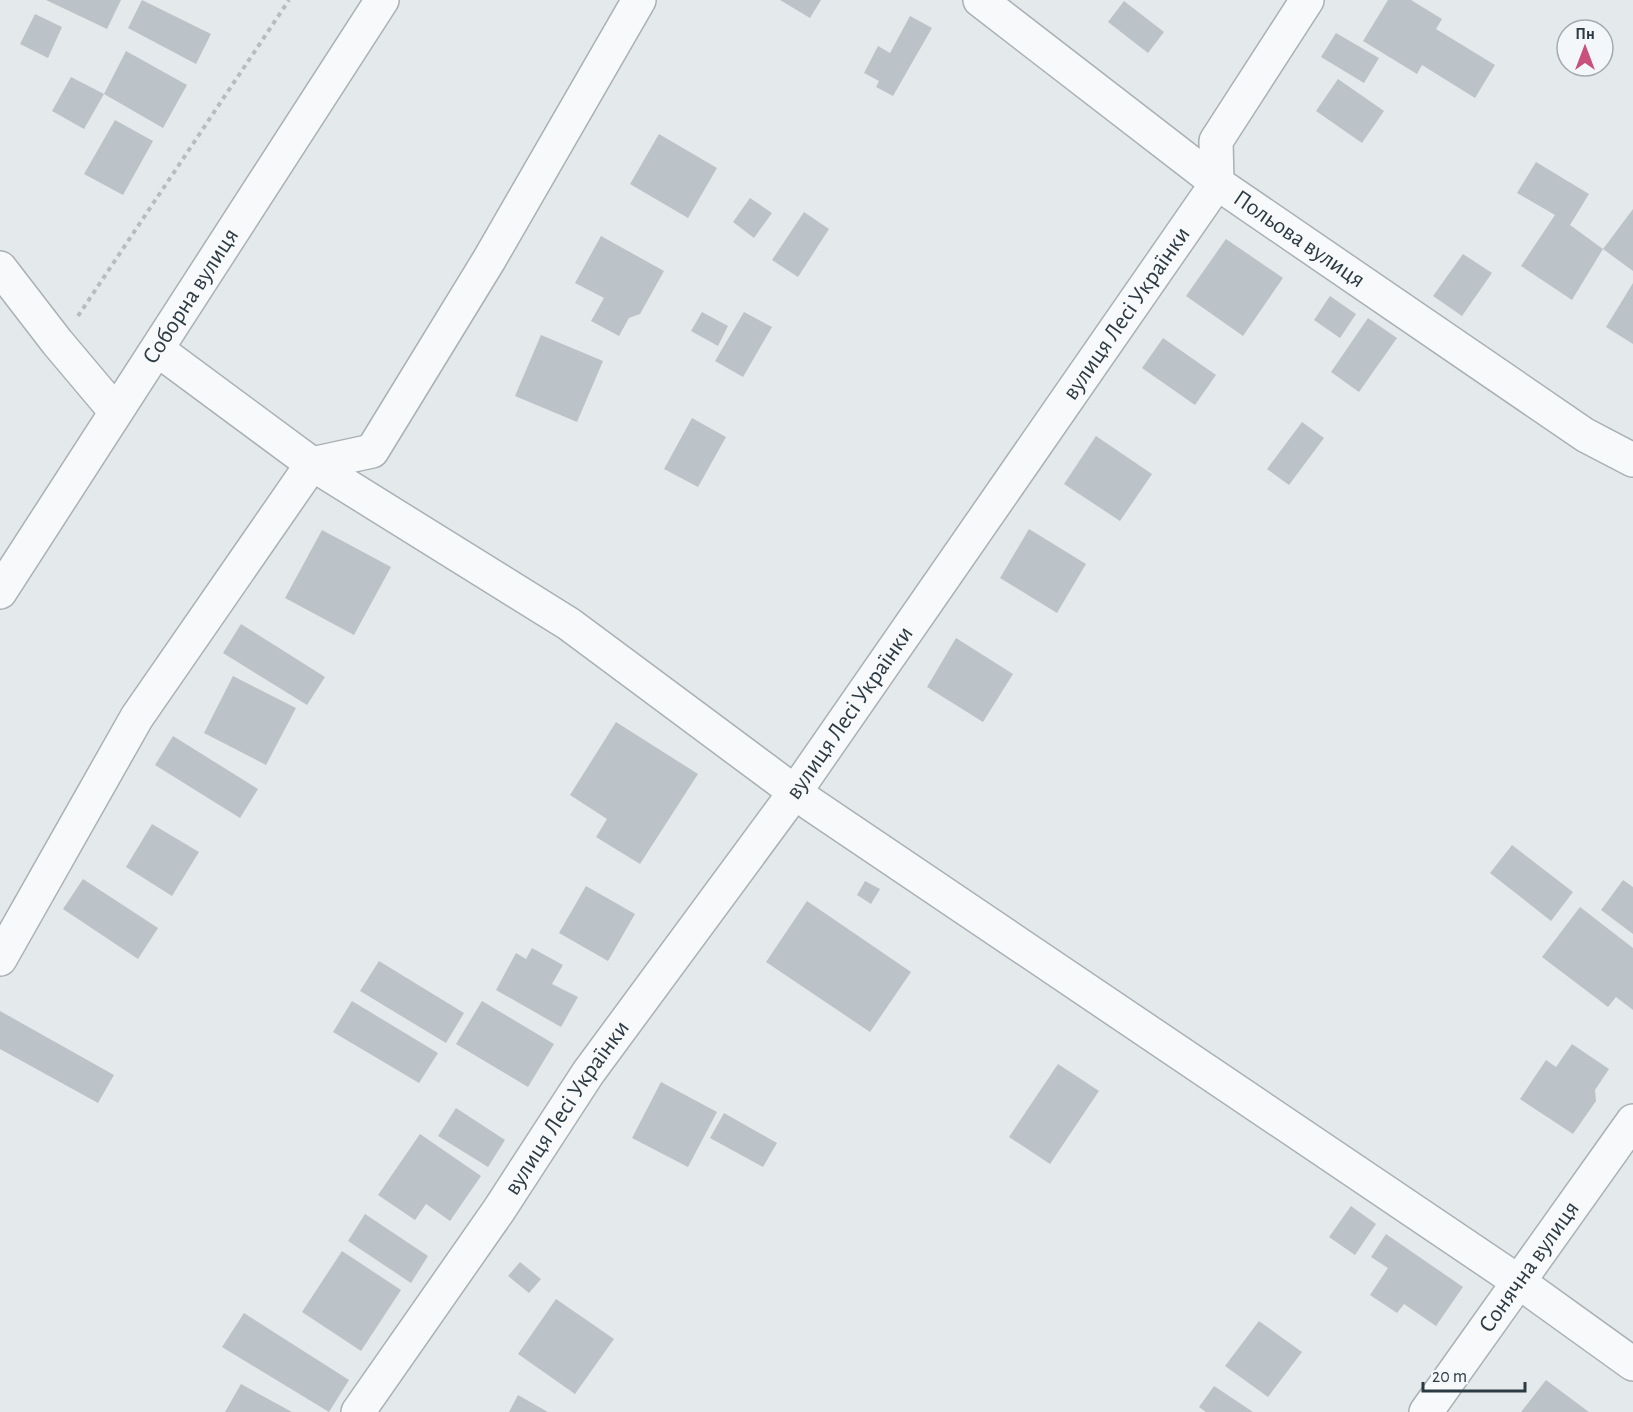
<svg xmlns="http://www.w3.org/2000/svg" width="1633" height="1412" font-family="'Alegreya Sans',sans-serif">
	<style>
		.building { fill: #bcc3c8 }
		.lines { fill: none; stroke-linecap: round; stroke-linejoin: round }
		.minor-casing { stroke: #a9b1b5; stroke-width: 36 }
		.path { stroke: #b6bcbf; stroke-width: 4; stroke-dasharray: 4.5 4.5; stroke-linecap: butt }
		.minor { stroke: #f7f9fa; stroke-width: 33 }
		.labels { text-anchor: middle; dominant-baseline: central; stroke-width: 6; stroke-linejoin: round; paint-order: stroke }
		.street-label { font-size: 24px; fill: #2c3a43; stroke: #f4f7f9 }
	</style>
	<rect width="100%" height="100%" fill="#e4e9eb"/>
	<path class="building" d="M46,0H121L107,29Z
		M142,0L211,34L196,64L128,28Z
		M780,0H821L810,18Z
		M1388,0H1411L1442,19L1436,29L1495,65L1475,98L1422,65L1417,74L1363,41Z
		M1124,1L1164,32L1148,53L1108,22Z
		M35,14L62,27L48,58L20,44Z
		M910,16L932,28L893,96L876,87L879,81L864,73L878,46L890,53Z
		M1336,33L1379,58L1364,83L1321,57Z
		M126,51L187,85L163,128L104,94Z
		M71,77L104,94L84,129L52,111Z
		M1338,79L1384,111L1362,143L1316,111Z
		M115,120L153,141L123,195L84,174Z
		M659,134L717,168L688,218L630,184Z
		M1536,162L1589,194L1570,225L1603,249L1633,209V271L1603,249L1572,300L1521,266L1555,215L1517,193Z
		M750,198L772,213L754,238L733,222Z
		M804,212L829,229L798,277L772,260Z
		M601,236L664,271L640,314L629,318L619,336L591,321L604,298L575,283Z
		M1226,239L1283,278L1243,336L1186,296Z
		M1463,254L1492,273L1462,316L1433,296Z
		M1633,283V344L1606,327Z
		M1330,296L1356,314L1340,338L1314,320Z
		M702,312L728,326L718,346L691,331Z
		M744,312L772,327L743,377L715,361Z
		M1368,318L1397,338L1359,392L1331,372Z
		M541,335L603,361L577,422L515,396Z
		M1163,338L1216,375L1195,405L1142,368Z
		M692,418L726,437L698,487L664,469Z
		M1302,422L1324,438L1289,485L1267,469Z
		M1096,436L1152,474L1120,521L1064,484Z
		M1029,529L1086,564L1057,613L1000,578Z
		M322,530L391,567L354,635L285,598Z
		M241,624L325,677L307,705L223,653Z
		M956,638L1013,674L983,722L927,687Z
		M233,676L296,708L266,765L204,733Z
		M616,722L698,774L640,864L596,837L607,819L570,795Z
		M173,736L258,789L240,818L155,765Z
		M152,824L199,852L172,896L126,867Z
		M1512,845L1573,892L1551,921L1490,873Z
		M83,879L158,928L138,959L63,909Z
		M1623,880L1633,887V934L1601,910Z
		M865,881L880,889L871,904L857,895Z
		M586,886L635,914L608,961L559,933Z
		M807,901L911,972L870,1032L766,962Z
		M1580,907L1633,948V1010L1616,997L1608,1007L1542,957Z
		M532,948L563,965L552,984L578,997L561,1027L496,990L516,953L526,959Z
		M379,961L464,1013L446,1043L360,991Z
		M352,1001L438,1053L419,1083L333,1032Z
		M482,1001L554,1044L528,1087L456,1044Z
		M0,1011L114,1075L98,1103L0,1049Z
		M1572,1044L1609,1069L1595,1090L1596,1101L1573,1134L1520,1099L1546,1060L1556,1067Z
		M1058,1064L1099,1091L1050,1164L1009,1137Z
		M661,1082L717,1112L688,1167L632,1138Z
		M456,1108L505,1140L488,1167L438,1136Z
		M724,1113L777,1143L763,1167L710,1138Z
		M420,1134L481,1176L450,1221L426,1204L415,1220L378,1195Z
		M1351,1206L1376,1224L1355,1255L1329,1237Z
		M365,1214L428,1256L411,1283L348,1241Z
		M1386,1234L1463,1287L1436,1326L1404,1304L1397,1313L1370,1295L1388,1268L1371,1257Z
		M342,1251L401,1290L361,1351L302,1312Z
		M520,1262L541,1279L529,1293L508,1276Z
		M556,1299L614,1339L575,1394L518,1354Z
		M244,1313L349,1380L329,1412L222,1347Z
		M1259,1321L1302,1352L1268,1397L1225,1366Z
		M1546,1380L1589,1412H1521Z
		M241,1384L292,1412H225Z
		M1214,1386L1253,1412H1206L1199,1407Z
		M518,1395L548,1412H509Z"/>
	<g class="lines">
		<defs>
			<g id="minor">
				<path id="s1" d="M980,0L1217,183L1585,435L1633,460"/>
				<path d="M0,268L57,342L116,412"/>
				<path d="M158,350L312,464L569,624L811,804L1519,1282L1633,1364"/>
				<path id="s2" d="M0,592L382,0"/>
				<path d="M0,959L137,717L312,464L372,451L489,260L639,0"/>
				<path id="s3" d="M358,1412L499,1210L588,1073L795,792L1217,183L1216,141L1307,0"/>
				<path id="s4" d="M1426,1412L1633,1121"/>
			</g>
		</defs>
		<use href="#minor" class="minor-casing"/>
		<path class="path" d="M78,316L289,0"/>
		<use href="#minor" class="minor"/>
	</g>
	<g class="labels">
		<g class="street-label">
			<text stroke="none"><textPath href="#s1" startOffset="399">Польова вулиця</textPath></text>
			<text stroke="none"><textPath href="#s2" startOffset="352">Соборна вулиця</textPath></text>
			<text stroke="none"><textPath href="#s3" startOffset="1341">вулиця Лесі Українки</textPath></text>
			<text stroke="none"><textPath href="#s3" startOffset="855">вулиця Лесі Українки</textPath></text>
			<text stroke="none"><textPath href="#s3" startOffset="369">вулиця Лесі Українки</textPath></text>
			<text stroke="none"><textPath href="#s4" startOffset="178">Сонячна вулиця</textPath></text>
		</g>
	</g>
	<g transform="translate(1585 48)"><circle r="28" fill="#f4f7f9" stroke="#a4abb0" stroke-width="1.5"/>
	<path d="M0-4.5L10 22L0 15L-10 22Z" fill="#c9507b"/>
	<text y="-9" font-size="16" font-weight="bold" text-anchor="middle" fill="#2c3a43">Пн</text>
	</g>
	<path d="M1423 1382v9h102v-9" fill="none" stroke="#2c3a43" stroke-width="3"/>
	<text x="1432" y="1382" font-size="18" fill="#2c3a43" stroke="#f4f7f9" stroke-width="4.5" paint-order="stroke">20 m</text>
</svg>
